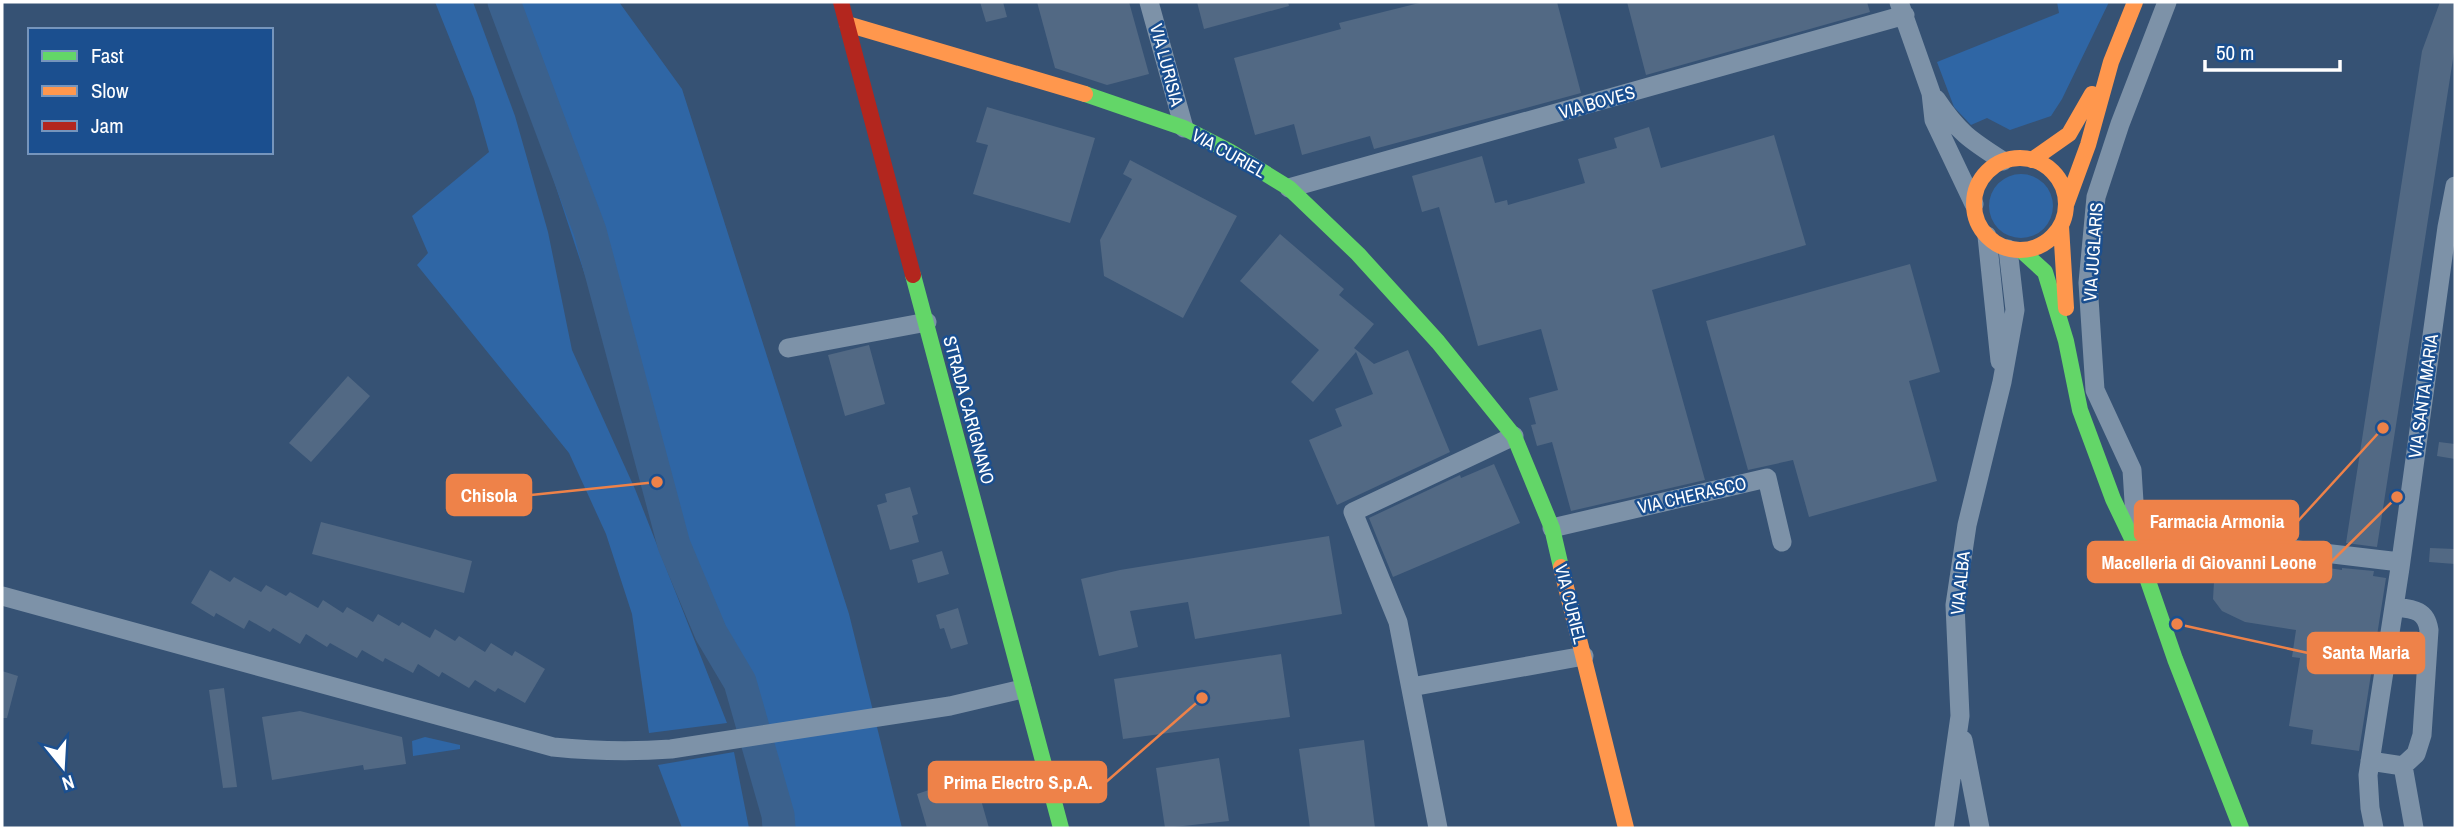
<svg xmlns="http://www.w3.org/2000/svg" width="2457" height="830" font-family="'Archivo Narrow',sans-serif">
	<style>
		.green { fill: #2f66a5 }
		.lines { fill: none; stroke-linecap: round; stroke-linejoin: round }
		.river { stroke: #3b618d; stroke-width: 33 }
		.building { fill: #526984 }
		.street { stroke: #7d92a8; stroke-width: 19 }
		.fast { stroke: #63d668; stroke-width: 16 }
		.slow { stroke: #ff974d; stroke-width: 16 }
		.jam { stroke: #b3261e; stroke-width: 16 }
		.labels { text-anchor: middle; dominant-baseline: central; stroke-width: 5; stroke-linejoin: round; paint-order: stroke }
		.street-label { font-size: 18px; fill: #fff; stroke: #1b4f8f }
		.leader { fill: none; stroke: #ee8249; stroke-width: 2.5 }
		.callout-dot { fill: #ee8249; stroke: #1b4f8f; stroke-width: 2.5 }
		.callout { fill: #ee8249; stroke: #ee8249; stroke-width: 2.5 }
		.callout-label { font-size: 19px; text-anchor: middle; font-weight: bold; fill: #fff }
	</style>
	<rect width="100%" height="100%" fill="#365274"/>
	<path class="green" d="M435,2H473L515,116L548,232L572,350L635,489L727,723L649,733L632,614L606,534L569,453L417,265L428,253L412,216L489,152L474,99Z
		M495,2H619L682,89L849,614L902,828H779L778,815L740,682L674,545Z
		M2057,2H2109L2062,99L2051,116L2010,130L1987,118L1971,125L1954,107L1937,62L2059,13Z
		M1989 206a32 32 0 1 1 64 0a32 32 0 1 1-64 0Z
		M425,737L460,745V749L413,756L412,741Z
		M734,752L749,828H682L658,765Z"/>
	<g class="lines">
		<path class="river" d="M504,2L590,231L674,545L711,633L740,682L778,815L779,828"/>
	</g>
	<path class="building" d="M980,2H1003L1007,17L986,22Z
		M1037,2H1129L1149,74L1107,85L1055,68Z
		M1197,2H1288L1289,6L1204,29Z
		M1423,2H1557L1581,93L1374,149L1370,136L1302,155L1294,124L1255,135L1234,58L1341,29L1339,23Z
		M1627,2H1867L1870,12L1646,75Z
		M2440,2H2455V46L2377,547L2346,543L2422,51Z
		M987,107L1095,138L1070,223L973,194L988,145L976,142Z
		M1649,127L1661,168L1774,135L1806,245L1652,290L1705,480L1571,511L1552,442L1537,446L1531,425L1536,424L1529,398L1558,390L1541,329L1478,346L1439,207L1422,212L1412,176L1482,156L1495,203L1507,200L1508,205L1585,183L1578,159L1617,148L1614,138Z
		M1130,160L1237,216L1183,318L1104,276L1100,240L1132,179L1123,174Z
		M1280,234L1344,289L1339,295L1374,324L1354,348L1374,364L1408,350L1450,452L1337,505L1309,440L1342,426L1335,409L1373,394L1356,352L1313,402L1291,382L1319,350L1240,281Z
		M1910,264L1940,372L1909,381L1937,481L1809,517L1793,460L1748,470L1706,321Z
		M869,345L885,404L845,416L828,355Z
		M348,376L370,396L311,462L289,443Z
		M2439,442L2455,444V459L2437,456Z
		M1494,464L1520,523L1393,577L1369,518L1460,475L1461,478Z
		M910,487L918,514L912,516L919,542L890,550L877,505L887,502L885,494Z
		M321,522L472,561L464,593L312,554Z
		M1329,536L1342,614L1195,639L1188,602L1130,611L1138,647L1099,656L1081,579L1120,570Z
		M2430,548L2455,549V564L2429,562Z
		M942,551L949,574L918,583L912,560Z
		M2247,556L2342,570V568L2374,571L2373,576L2386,578L2359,751L2311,744L2313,730L2289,726L2300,658L2292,657L2296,630L2245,622L2222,611L2213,599L2214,582L2220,565L2238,557Z
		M210,570L230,582L234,577L261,592L266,585L286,596L290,592L318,608L323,600L343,613L347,607L373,622L378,614L399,626L402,622L430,638L435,629L455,641L459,636L485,652L491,643L512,656L515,651L545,669L525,703L498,688L495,692L475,680L469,688L442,672L439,677L418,664L413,673L385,658L383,662L362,650L357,658L330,643L327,647L306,634L300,644L273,628L270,632L249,620L244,629L216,613L214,617L191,603Z
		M958,608L968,644L951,649L944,628L940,629L936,615Z
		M1281,654L1290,717L1123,739L1114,679Z
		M2,671L18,676L7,718H2Z
		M224,688L237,787L223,788L209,690Z
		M300,711L402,737L406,764L364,770L363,765L272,780L262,717Z
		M1364,740L1375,828H1310L1299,749Z
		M1219,758L1229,821L1165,828L1156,768Z
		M968,783L973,802L981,800L989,828H927L917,794L932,789L934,793Z"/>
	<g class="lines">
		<path class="street" d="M1149,2L1184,128
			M1899,2L1931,93L1934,120L1974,204
			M2167,2L2120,124L2096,197L2088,283L2095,390L2132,470L2137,549L2158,543L2197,538L2400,562
			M1936,99C1958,132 1970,140 2003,161
			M1289,188L1905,15
			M1987,236L2000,361
			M788,348L927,322
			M1552,528L1767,478L1782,542
			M2,596L553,747C593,751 631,752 671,749L950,706L1022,689
			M2394,607C2412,609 2426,609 2429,630L2422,735L2416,754L2403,766
			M1411,687L1584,656
			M1963,740L1980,828
			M2370,761L2403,766L2414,828
			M1438,828L1398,622L1353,512L1514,436
			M1944,828L1960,716L1955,605L1967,525L2002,382L2015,310L2008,249
			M2374,828L2370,808L2368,775L2400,568L2447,227L2455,186"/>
		<path class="fast" d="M1085,94L1184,128L1229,151L1289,188L1358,254L1438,342L1514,436L1552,528L1561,567
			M2021,250L2045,272L2066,341L2080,410L2113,499L2137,549L2175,659L2241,828
			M913,275L1061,828"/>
		<path class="slow" d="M847,24L1085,94
			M1974 204a46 46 0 1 1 92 0a46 46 0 1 1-92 0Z
			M2032,160L2069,134L2092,94
			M2066,205L2088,145L2111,62L2135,2
			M2061,226L2066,308
			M1561,567L1626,828"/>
		<path class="jam" d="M841,2L913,275"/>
	</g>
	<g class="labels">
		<g class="street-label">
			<text transform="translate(1167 65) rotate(75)">VIA LURISIA</text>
			<text transform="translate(1597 102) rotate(-16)">VIA BOVES</text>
			<text transform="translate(1229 153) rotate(29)">VIA CURIEL</text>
			<text transform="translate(2093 252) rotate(-86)">VIA JUGLARIS</text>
			<text transform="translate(2423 396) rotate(-82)">VIA SANTA MARIA</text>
			<text transform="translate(969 410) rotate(75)">STRADA CARIGNANO</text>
			<text transform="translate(1692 495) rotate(-13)">VIA CHERASCO</text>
			<text transform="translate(1960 583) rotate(-84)">VIA ALBA</text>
			<text transform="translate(1571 604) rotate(76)">VIA CURIEL</text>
		</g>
	</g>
	<path class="leader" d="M657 482L531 495M2383 428L2298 521M2397 497L2331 562M2177 624L2308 653M1202 698L1106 782"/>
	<g class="callout-dot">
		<circle cx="657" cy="482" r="7"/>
		<circle cx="2383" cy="428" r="7"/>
		<circle cx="2397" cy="497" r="7"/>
		<circle cx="2177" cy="624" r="7"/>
		<circle cx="1202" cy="698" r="7"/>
	</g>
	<g class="callout">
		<rect x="447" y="475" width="84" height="40" rx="7"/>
		<rect x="2135" y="501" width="163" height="40" rx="7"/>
		<rect x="2088" y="542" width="243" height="40" rx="7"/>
		<rect x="2308" y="633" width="116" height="40" rx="7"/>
		<rect x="929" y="762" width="177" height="40" rx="7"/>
	</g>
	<g class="callout-label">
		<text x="489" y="502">Chisola</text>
		<text x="2217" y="528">Farmacia Armonia</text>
		<text x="2209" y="569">Macelleria di Giovanni Leone</text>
		<text x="2366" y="659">Santa Maria</text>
		<text x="1018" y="789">Prima Electro S.p.A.</text>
	</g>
	<rect width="2457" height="830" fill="none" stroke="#ffffff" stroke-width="7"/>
	<rect x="28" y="28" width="245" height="126" fill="#1b4f8f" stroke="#7695bc" stroke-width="2"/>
	<rect x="42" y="51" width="35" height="10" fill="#63d668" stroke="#7695bc" stroke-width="2"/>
	<text x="91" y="63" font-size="21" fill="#ffffff">Fast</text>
	<rect x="42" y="86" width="35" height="10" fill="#ff974d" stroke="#7695bc" stroke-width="2"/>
	<text x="91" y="98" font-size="21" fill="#ffffff">Slow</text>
	<rect x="42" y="121" width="35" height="10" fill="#b3261e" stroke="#7695bc" stroke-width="2"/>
	<text x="91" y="133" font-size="21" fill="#ffffff">Jam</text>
	<g transform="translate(63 767) rotate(162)" stroke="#1b4f8f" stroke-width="5" paint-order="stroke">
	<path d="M0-5L12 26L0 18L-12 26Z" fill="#ffffff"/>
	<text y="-10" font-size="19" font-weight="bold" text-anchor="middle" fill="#ffffff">N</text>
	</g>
	<path d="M2205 60v10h135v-10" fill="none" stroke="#ffffff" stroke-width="3.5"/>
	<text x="2216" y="60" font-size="21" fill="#ffffff" stroke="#1b4f8f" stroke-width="5" paint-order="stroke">50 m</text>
</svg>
